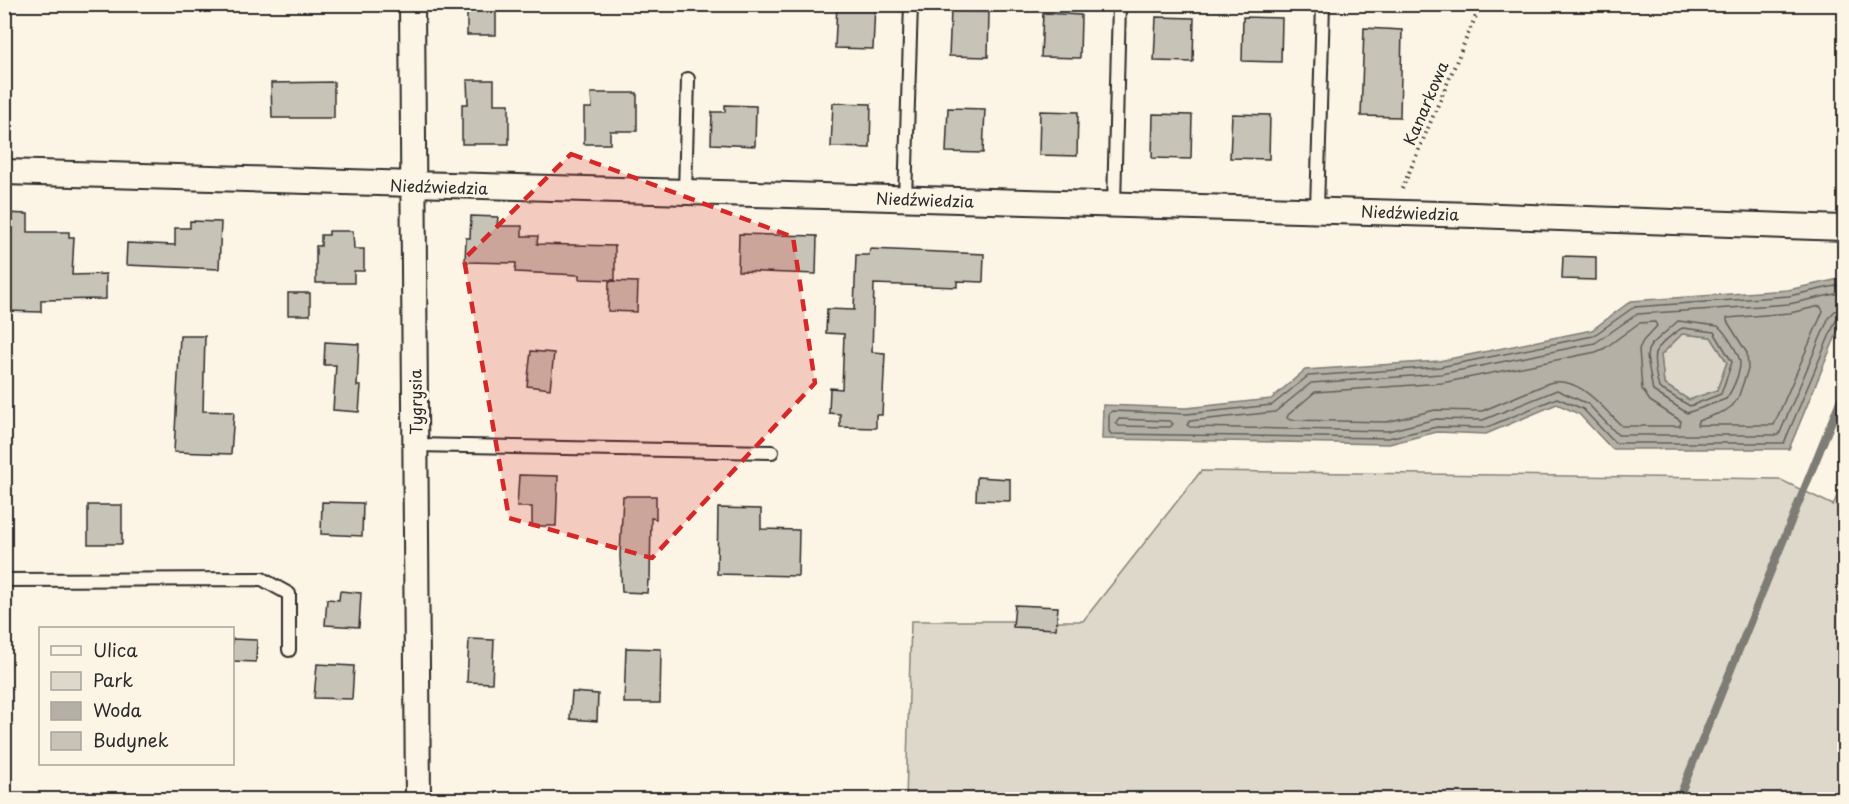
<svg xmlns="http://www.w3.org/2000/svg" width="1849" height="804" font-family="'Playpen Sans',sans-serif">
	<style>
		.green { fill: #ded8ca; stroke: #84827a; stroke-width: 1.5 }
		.water { fill: #b4b0a5; stroke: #7d7b74; stroke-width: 1.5; fill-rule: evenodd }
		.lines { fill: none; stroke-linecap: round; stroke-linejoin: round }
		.shore { stroke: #62605c; stroke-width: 1.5 }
		.stream { stroke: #7d7b74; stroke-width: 8 }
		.building { fill: #c8c3b7; stroke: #2b2b2b; stroke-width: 1.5 }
		.service-casing { stroke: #2b2b2b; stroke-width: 16 }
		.minor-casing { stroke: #2b2b2b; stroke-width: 28 }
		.path { stroke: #2b2b2b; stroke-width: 4; stroke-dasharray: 1.5 4.5; stroke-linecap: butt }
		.service { stroke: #fcf5e5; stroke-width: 12 }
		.minor { stroke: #fcf5e5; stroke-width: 24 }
		.marked { fill: #d62828; fill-opacity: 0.2; stroke: #d62828; stroke-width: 4.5; stroke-dasharray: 12 8; stroke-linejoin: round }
		.labels { text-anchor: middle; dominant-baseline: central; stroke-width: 6; stroke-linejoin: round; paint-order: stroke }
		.street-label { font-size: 16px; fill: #2b2b2b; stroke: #fcf5e5 }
	</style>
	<rect width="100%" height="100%" fill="#fcf5e5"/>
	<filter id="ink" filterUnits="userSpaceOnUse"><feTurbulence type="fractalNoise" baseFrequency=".0167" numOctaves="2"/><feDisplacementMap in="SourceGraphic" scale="12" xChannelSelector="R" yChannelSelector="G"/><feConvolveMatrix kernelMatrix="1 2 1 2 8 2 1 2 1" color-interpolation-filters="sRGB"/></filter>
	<g filter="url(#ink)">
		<path class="green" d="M1682,334L1711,337L1727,362L1717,390L1689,400L1664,384L1661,355Z
			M1201,471L1779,479L1833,505L1844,481V799L906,800L911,621H1083Z"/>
		<path class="water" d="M1844,278V316L1789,449H1612L1579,414L1557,404L1486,434L1437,432L1389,444L1102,439L1103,405L1186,408L1271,399L1305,370L1439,361L1592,330L1631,301L1788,290ZM1682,334L1711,337L1727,362L1717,390L1689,400L1664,384L1661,355Z"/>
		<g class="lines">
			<path class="shore" d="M1844,284L1789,296L1634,307L1593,336L1440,367L1308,376L1272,405L1187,414L1112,411L1109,414V431L1111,434L1388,438L1437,427L1485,428L1557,398L1583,409L1615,443H1784L1836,320L1840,317L1844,316
				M1844,292L1789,304L1637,314L1595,343L1441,374L1311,383L1275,412L1190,421L1187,425L1190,427L1388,431L1436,419L1483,420L1557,390L1588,404L1618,435H1779L1829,317L1835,311L1844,309
				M1820,306L1823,311L1774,425H1697L1698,421L1725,411L1732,406L1738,398L1748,369L1747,353L1727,321V318L1790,313Z
				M1678,321L1718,326C1725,332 1740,354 1740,363C1740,374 1732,391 1726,399L1687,413L1653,391L1647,357L1648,350L1652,344Z
				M1655,322L1657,326L1643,341L1639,349L1642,389L1650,401L1681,421L1680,426H1622C1603,409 1580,375 1549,383L1482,411L1435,410L1387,422L1290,420L1287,418L1288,415L1315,392L1442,383L1596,352L1605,348L1639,323Z
				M1683,328L1714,332L1732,362L1721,394L1690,406L1659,388C1657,380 1653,363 1655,354C1656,347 1677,330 1683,328Z
				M1119,419L1170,421L1173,424L1170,427L1119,426L1116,423Z"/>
			<path class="stream" d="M1678,800L1844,391"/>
		</g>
		<path class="building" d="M467,4H496V35H467Z
			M837,4L875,5L873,49L835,48Z
			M951,11L989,12L988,57L949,56Z
			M1043,13L1081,15L1080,58L1041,57Z
			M1156,17L1194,18L1193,62L1154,61Z
			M1243,17L1282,18L1281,62L1242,61Z
			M1364,28L1402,30L1400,117L1361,116Z
			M467,80H494V104H509V144H462V104H468Z
			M334,82V118H272L271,83Z
			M591,93H637V131H610V144H584V108H592Z
			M833,103L871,104L870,148L831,147Z
			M725,105L756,106L755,146L711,144L712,112H725Z
			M948,108L985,109L983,153L946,152Z
			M1040,111L1078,112L1077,156L1039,155Z
			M1153,114L1192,115L1191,159L1152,158Z
			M1232,114L1270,115L1269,159L1230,158Z
			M4,213L28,214V232H69V237H74L72,275L106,274V299L41,300V312L4,311Z
			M471,216L498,217L497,226H522V236H538L537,244L615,246V280L579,279V275L515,272L516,263L465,262L466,238H470Z
			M190,221L221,222L219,269L126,265L127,243L175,245V228H190Z
			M329,231H353L354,249H364V271H354V283H316V246H321V235H329Z
			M739,234L817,236L816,274L738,271Z
			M870,249L984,254L983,282L957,281V287L874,284L872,352L885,353L882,415H876V428L840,427V414L829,413L830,388L842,389L844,334L826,333L827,309L854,310L856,255H869Z
			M1563,256L1596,257V280L1562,279Z
			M609,281L638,282L637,312L608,311Z
			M288,293H310V315H288Z
			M180,336H205L203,411L234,412L231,454L174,452Z
			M325,342L359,344L357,386H361L359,412L333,410L336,365H324Z
			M531,351L554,353L550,389L527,386Z
			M519,475L558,476L556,526H532V507H517Z
			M977,477L1010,479V501L976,500Z
			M623,496H656V519L651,518L650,580H648L647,593L622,592L620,555Z
			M322,502L363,503L362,536L321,534Z
			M88,505H122V544H88Z
			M718,508L761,509V529L799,530L798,576L717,574Z
			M340,591L361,593L359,627L325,625L327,599L339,600Z
			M1015,605L1058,607L1056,629L1013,627Z
			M232,639L257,640L256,662L232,661Z
			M469,639L494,640L492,683L467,682Z
			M626,648L661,649L660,703H624Z
			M317,664L354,666L352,699L314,698Z
			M572,692L598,694L597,721L570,719Z"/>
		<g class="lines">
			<defs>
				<path id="service" d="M685,193L688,79
					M905,199L911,4
					M1114,204L1119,4
					M1317,209L1323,4
					M415,445L772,452
					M4,580L262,579L289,594V650"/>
				<path id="minor" d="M412,4L418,800
					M4,172C618,191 1231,205 1844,228"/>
			</defs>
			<use href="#service" class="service-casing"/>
			<use href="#minor" class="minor-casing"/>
			<path class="path" d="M1402,189L1481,4"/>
			<use href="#service" class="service"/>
			<use href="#minor" class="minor"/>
		</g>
	</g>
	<path class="marked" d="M571,154L793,237L815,383L652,558L509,518L464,259Z"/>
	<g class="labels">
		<g class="street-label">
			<text transform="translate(1425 103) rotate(-67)">Kanarkowa</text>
			<text transform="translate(439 186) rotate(2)">Niedźwiedzia</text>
			<text transform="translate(925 199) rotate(2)">Niedźwiedzia</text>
			<text transform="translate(1410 212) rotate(2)">Niedźwiedzia</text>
			<text transform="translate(415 402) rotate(-91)">Tygrysia</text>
		</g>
	</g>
	<rect width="1849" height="804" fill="none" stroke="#fcf5e5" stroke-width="24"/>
	<rect x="12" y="12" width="1825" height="780" fill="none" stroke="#2b2b2b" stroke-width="2" filter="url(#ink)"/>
	<rect x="39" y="627" width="195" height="138" fill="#fcf5e5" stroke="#a8a49b" stroke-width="1.5"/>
	<rect x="51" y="646" width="30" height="9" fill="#fcf5e5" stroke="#a8a49b" stroke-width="1.5"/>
	<text x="93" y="657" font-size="18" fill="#2b2b2b">Ulica</text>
	<rect x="51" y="672" width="30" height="18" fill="#ded8ca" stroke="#a8a49b" stroke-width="1.5"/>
	<text x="93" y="687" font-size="18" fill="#2b2b2b">Park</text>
	<rect x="51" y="702" width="30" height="18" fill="#b4b0a5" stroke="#a8a49b" stroke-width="1.5"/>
	<text x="93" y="717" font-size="18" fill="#2b2b2b">Woda</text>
	<rect x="51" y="732" width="30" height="18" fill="#c8c3b7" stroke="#a8a49b" stroke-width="1.5"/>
	<text x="93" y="747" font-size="18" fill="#2b2b2b">Budynek</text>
</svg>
